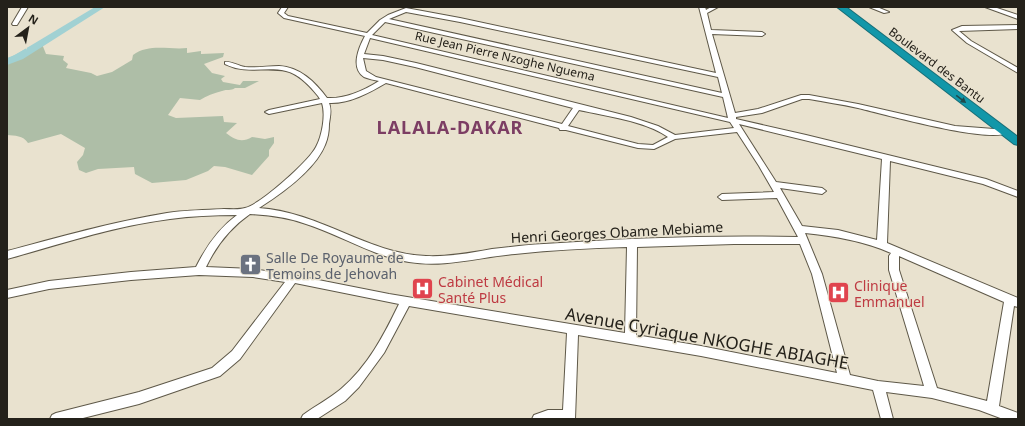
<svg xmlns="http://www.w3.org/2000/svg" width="1025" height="426" font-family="'Noto Sans',sans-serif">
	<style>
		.green { fill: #aebea7 }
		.water { fill: #a1d1d3 }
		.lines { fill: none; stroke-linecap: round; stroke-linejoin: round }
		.river { fill: #a1d1d3; fill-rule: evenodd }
		.minor-casing { stroke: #5e5848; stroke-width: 2 }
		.highway-casing { stroke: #186e77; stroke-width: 2 }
		.minor { fill: #fff; fill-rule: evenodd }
		.highway { fill: #1297a9; fill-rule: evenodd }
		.oneway { fill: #1e4a4c }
		.labels { text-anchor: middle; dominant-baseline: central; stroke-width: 3; stroke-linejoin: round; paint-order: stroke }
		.far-street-label { font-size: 12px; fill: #24211a; stroke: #e9e2cf }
		.street-label { font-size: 14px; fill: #24211a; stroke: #e9e2cf }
		.worship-label { font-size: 14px; fill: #5b616d; stroke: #e9e2cf; text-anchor: start }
		.health-label { font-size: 14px; fill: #be3a42; stroke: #e9e2cf; text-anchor: start }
		.near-street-label { font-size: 17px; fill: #24211a; stroke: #e9e2cf }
		.district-label { font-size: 18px; font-weight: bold; letter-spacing: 1px; fill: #7c3d63; stroke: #e9e2cf }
	</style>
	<rect width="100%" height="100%" fill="#e9e2cf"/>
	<path class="green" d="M42,44L46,54L64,56L63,60L68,64L66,68L91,73L97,76L112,72L132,60L133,55C149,43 169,50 187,48V53L201,51V54L224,53L223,57L204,64L212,73L225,76L221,79L223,82L240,85L243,81H259L245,88H235C231,91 227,89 222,91C214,93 206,96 200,100L180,98L168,115L176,118L223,116L224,122L237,123L226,133C235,140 242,143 252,137L265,139L274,137V143L269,150V156L252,175L225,167L214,166L208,171L186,180L152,183L135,174L134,167L98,169L86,173L79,170L77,162L83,155L85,148L61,134L28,143C23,135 15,136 7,135V64L28,55Z"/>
	<path class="water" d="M42,44L28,55L7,64V59L31,46Z"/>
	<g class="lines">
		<path class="river" d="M95,7H105L23,59L7,65V58L15,55Z"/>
		<defs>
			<path id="minor" d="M22,7H28L17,25H13L12,24Z
				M282,7H288L284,13L288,16L367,33L380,20L388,15L406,8L460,18L716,73L699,7H705L706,10L711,7H718L707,13L711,30L762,32L765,34L762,36L712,34L735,113L758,109L801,95H809L858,104L955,126L1007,130L1008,132C993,145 880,113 858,108C841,104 825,102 809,99H802L762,113L736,117V119L806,135L986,179L1018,191V197L983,184L890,161L887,243L1018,298V307L1014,306L999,406L1018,413V419H1003L979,410L932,398L886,392L893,419H881L873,390L701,356L578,335L575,419H532L534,415L548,410H563L567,333L409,306L384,353L359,387L345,401L317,419H301L303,415C315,406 329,399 341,389C368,366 384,335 399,304L295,283L240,359L220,376L139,404L79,419H50L52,415L56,413L139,392L212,368L232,351L285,282L253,277L199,275L131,280L49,289L7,298V290L49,281L131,272L196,267C206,247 218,229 237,215C214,215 192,216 170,219C114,226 61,244 7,259V251C60,237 112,222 167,213C185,210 205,210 224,209C231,209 239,210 245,208C261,204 309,161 316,147C322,136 326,115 322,103L269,114L265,112L269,110L320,99L318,96C310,86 299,74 286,71C264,66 248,75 225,64V62C231,61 238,66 245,67C257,68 268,66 279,66C300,67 315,82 327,98C345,99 363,91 379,81C374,80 369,79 364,77C350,68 359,47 365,36L284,18L278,13ZM406,12L460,22L718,77L722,93L389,19ZM385,22L723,97L728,118L372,35ZM370,38L730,122L734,128L675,135L658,126L631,117L416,63L383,56L364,54ZM363,58L383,60L415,67L573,108L562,124L376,77L366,71ZM386,83L559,128L560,130H566L638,148L654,149L675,139L737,132L759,166L774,192L722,194L718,197L722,200L777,198L798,237C713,235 628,238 544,244C526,245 509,247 492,249C471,253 448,257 426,256C368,254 320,212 259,208C281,194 315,170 325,145C328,138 329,131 329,124C330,116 332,110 329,103C349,104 369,93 386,83ZM579,110C605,116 646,121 668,137L653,145L638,144L568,126ZM739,124L882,159L877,240L838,230L802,226L780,188L822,194L826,191L822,188L776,182ZM250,214C268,215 286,217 303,223C339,234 372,256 409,262C445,268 479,257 515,254C552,250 590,248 627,247L625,333L389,294L293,275L253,269L206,267C216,246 230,228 250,214ZM805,233C835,236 864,241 891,253L889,256V270L924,386L878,381L850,375L822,274ZM734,244H800L812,274L837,373L701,346L636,335L637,247ZM899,256L1004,302L987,401L937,388L899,270Z
				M869,7H877L889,12L884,13Z
				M985,7H994L1018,15V19Z
				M1018,25V29L959,31L971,41L1018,68V73L967,43L952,30L962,26Z"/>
			<path id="highway" d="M837,7H846L1018,137V145L1014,144Z"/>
		</defs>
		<use href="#minor" class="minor-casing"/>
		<use href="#highway" class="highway-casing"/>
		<use href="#minor" class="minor"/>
		<use href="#highway" class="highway"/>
	</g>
	<defs><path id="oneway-solid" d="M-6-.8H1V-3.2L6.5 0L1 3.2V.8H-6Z"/></defs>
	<use class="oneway" href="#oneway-solid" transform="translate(961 99) rotate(37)"/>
	<defs>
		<symbol id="church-square" viewBox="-11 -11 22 22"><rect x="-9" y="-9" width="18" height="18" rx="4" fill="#6b7280" stroke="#e9e2cf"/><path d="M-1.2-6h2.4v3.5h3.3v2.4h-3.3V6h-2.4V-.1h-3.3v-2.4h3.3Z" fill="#fff"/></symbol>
		<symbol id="hospital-square" viewBox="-11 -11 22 22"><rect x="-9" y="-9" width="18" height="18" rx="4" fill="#e0444e" stroke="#e9e2cf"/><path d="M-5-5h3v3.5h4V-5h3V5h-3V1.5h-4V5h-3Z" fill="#fff"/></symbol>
	</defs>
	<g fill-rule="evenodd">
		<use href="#church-square" x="238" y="252" width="25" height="25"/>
		<use href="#hospital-square" x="410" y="276" width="25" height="25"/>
		<use href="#hospital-square" x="826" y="280" width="25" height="25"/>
	</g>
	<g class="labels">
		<g class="far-street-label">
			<text transform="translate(505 56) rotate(13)">Rue Jean Pierre Nzoghe Nguema</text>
			<text transform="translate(937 65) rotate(37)">Boulevard des Bantu</text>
		</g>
		<g class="street-label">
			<text transform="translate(617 232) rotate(-3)">Henri Georges Obame Mebiame</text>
		</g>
		<g class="worship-label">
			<text x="266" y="257">Salle De Royaume de<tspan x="266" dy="16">Temoins de Jehovah</tspan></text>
		</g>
		<g class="health-label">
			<text x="438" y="281">Cabinet Médical<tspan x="438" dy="16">Santé Plus</tspan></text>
			<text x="854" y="285">Clinique<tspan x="854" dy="16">Emmanuel</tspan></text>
		</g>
		<g class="near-street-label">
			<text transform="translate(707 338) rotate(10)">Avenue Cyriaque NKOGHE ABIAGHE</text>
		</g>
		<g class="district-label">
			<text x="450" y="127">LALALA-DAKAR</text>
		</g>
	</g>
	<rect width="1025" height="426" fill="none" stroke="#24211a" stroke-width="16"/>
	<g transform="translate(28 28) rotate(32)" stroke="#e9e2cf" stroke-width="3" paint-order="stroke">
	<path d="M0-3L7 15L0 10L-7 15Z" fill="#24211a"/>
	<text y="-6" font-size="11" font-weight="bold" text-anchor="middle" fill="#24211a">N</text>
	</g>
</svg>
